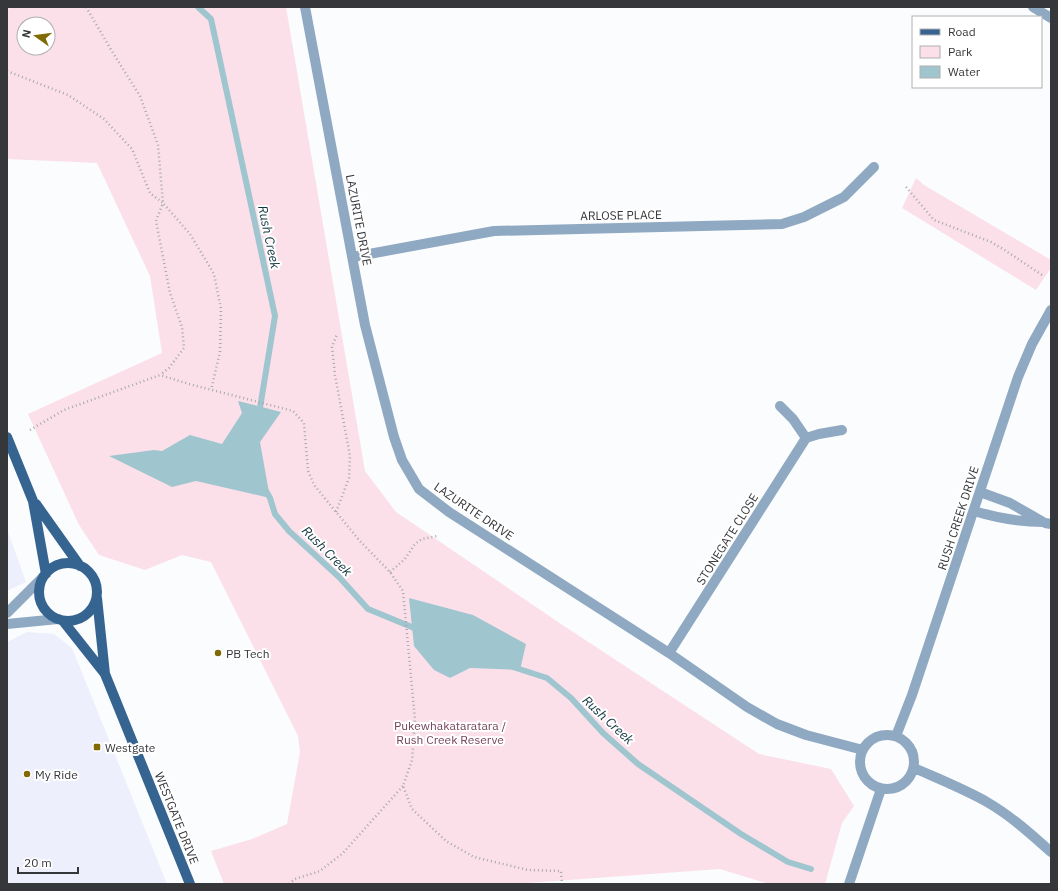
<svg xmlns="http://www.w3.org/2000/svg" width="1058" height="891" font-family="'IBM Plex Sans',sans-serif">
	<style>
		.built { fill: #eeeffc }
		.green { fill: #fbe0ea; fill-rule: evenodd }
		.water { fill: #9fc5cf }
		.lines { fill: none; stroke-linecap: round; stroke-linejoin: round }
		.stream { stroke: #9fc5cf; stroke-width: 6 }
		.path { stroke: #a7a8aa; stroke-width: 2.5; stroke-dasharray: 1 3; stroke-linecap: butt }
		.minor { stroke: #90a9c3; stroke-width: 10 }
		.major { stroke: #366490; stroke-width: 10 }
		.poi-dot { fill: #806a03; stroke: #fff; stroke-width: 1.5 }
		.labels { text-anchor: middle; dominant-baseline: central; stroke-width: 4; stroke-linejoin: round; paint-order: stroke }
		.street-label { font-size: 12px; fill: #36373a; stroke: #fff }
		.poi-label { font-size: 12px; fill: #36373a; stroke: #fff; text-anchor: start }
		.park-label { font-size: 12px; fill: #75455b; stroke: #fff }
		.water-label { font-size: 13px; font-style: italic; fill: #11363e; stroke: #fff }
	</style>
	<rect width="100%" height="100%" fill="#fbfcfd"/>
	<path class="built" d="M7,529L26,582L7,591Z
		M27,632L54,634L72,648L167,884H7V642Z"/>
	<path class="green" d="M9,7H286L365,471L396,512L564,626L759,754L831,769L854,806L842,823L825,884H769L720,869L513,884H224L211,851L252,839L287,824L300,752L298,736L211,562L182,555L145,570L99,555L79,525L28,414L162,353L150,276L97,163L7,159V13ZM24,24H48V48H24Z
		M916,178L924,185L1051,260V268L1036,290L902,208Z"/>
	<path class="water" d="M238,401L281,412L260,442L270,498L196,481L172,487L109,456L154,450L162,451L190,435L222,444L242,413Z
		M409,598L473,615L526,644L520,670L470,668L450,678L434,670L414,646Z"/>
	<g class="lines">
		<path class="stream" d="M198,7L211,19L275,316L259,414
			M266,491L270,498L275,514L289,531L339,577L368,609L419,630
			M513,667L547,678L571,698L603,733L638,764L741,834L788,862L811,869"/>
		<path class="path" d="M86,7L113,53L140,96L158,145L163,203L190,234L214,274L221,309L220,352L211,390
			M7,71L68,95L104,119L132,149L150,193L163,203L156,221L170,293L182,327L184,348L169,368L160,375
			M906,187L934,220L991,242L1003,249L1042,275
			M30,430L64,410L160,375L189,384L293,411L304,423L308,471L314,485L359,540L390,572L403,591L415,720L412,760L403,786L412,809L446,841L474,857L528,870L561,871L562,884
			M336,512L349,478L350,456L335,375L332,347L337,334
			M390,572L405,559L415,544L422,539L438,536
			M289,884L295,879L320,871L343,853L403,786"/>
		<path class="minor" d="M305,7L365,325L394,437L402,460L419,489L449,512L669,653L747,707L777,724L806,735L863,750
			M1033,7L1051,18
			M353,257L494,231L782,224L804,217L844,197L874,167
			M806,438L819,434L842,430
			M980,492L1010,503L1045,523L1051,524
			M974,511C997,518 1019,522 1043,522
			M7,613L43,577
			M7,624L58,619
			M669,653L806,438L793,419L780,406
			M860 762a27 27 0 1 1 54 0a27 27 0 1 1-54 0Z
			M896,736L912,695L1018,377L1032,344L1051,310
			M914,768C939,779 964,789 987,802C1011,816 1031,834 1051,852
			M849,884L881,789"/>
		<path class="major" d="M7,437L33,501L46,574
			M36,504L80,566
			M39 592a29 29 0 1 1 58 0a29 29 0 1 1-58 0Z
			M97,598L105,674
			M63,621L105,674L190,884"/>
	</g>
	<g class="poi-dot">
		<circle cx="218" cy="653" r="4"/>
		<rect x="93" y="743" width="8" height="8" rx="2"/>
		<circle cx="27" cy="774" r="4"/>
	</g>
	<g class="labels">
		<g class="street-label">
			<text transform="translate(621 215) rotate(-1)">ARLOSE PLACE</text>
			<text transform="translate(359 220) rotate(79)">LAZURITE DRIVE</text>
			<text transform="translate(474 511) rotate(34)">LAZURITE DRIVE</text>
			<text transform="translate(958 518) rotate(-72)">RUSH CREEK DRIVE</text>
			<text transform="translate(727 539) rotate(-58)">STONEGATE CLOSE</text>
			<text transform="translate(177 818) rotate(68)">WESTGATE DRIVE</text>
		</g>
		<g class="poi-label">
			<text x="226" y="653">PB Tech</text>
			<text x="105" y="747">Westgate</text>
			<text x="35" y="774">My Ride</text>
		</g>
		<g class="park-label">
			<text x="450" y="725">Pukewhakataratara /<tspan x="450" dy="14">Rush Creek Reserve</tspan></text>
		</g>
		<g class="water-label">
			<text transform="translate(269 237) rotate(78)">Rush Creek</text>
			<text transform="translate(327 551) rotate(45)">Rush Creek</text>
			<text transform="translate(608 720) rotate(43)">Rush Creek</text>
		</g>
	</g>
	<rect width="1058" height="891" fill="none" stroke="#36373a" stroke-width="16"/>
	<rect x="912" y="16" width="130" height="72" fill="#ffffff" stroke="#afafb0"/>
	<rect x="920" y="29" width="20" height="6" fill="#366490" stroke="#afafb0"/>
	<text x="948" y="36" font-size="12" fill="#36373a">Road</text>
	<rect x="920" y="46" width="20" height="12" fill="#fbe0ea" stroke="#afafb0"/>
	<text x="948" y="56" font-size="12" fill="#36373a">Park</text>
	<rect x="920" y="66" width="20" height="12" fill="#9fc5cf" stroke="#afafb0"/>
	<text x="948" y="76" font-size="12" fill="#36373a">Water</text>
	<g transform="translate(36 36) rotate(284)"><circle r="19" fill="#ffffff" stroke="#afafb0"/>
	<path d="M0-3L7 15L0 10L-7 15Z" fill="#806a03"/>
	<text y="-6" font-size="11" font-weight="bold" text-anchor="middle" fill="#36373a">N</text>
	</g>
	<path d="M18 867v6h60v-6" fill="none" stroke="#36373a" stroke-width="2"/>
	<text x="24" y="867" font-size="12" fill="#36373a" stroke="#ffffff" stroke-width="3" paint-order="stroke">20 m</text>
</svg>
